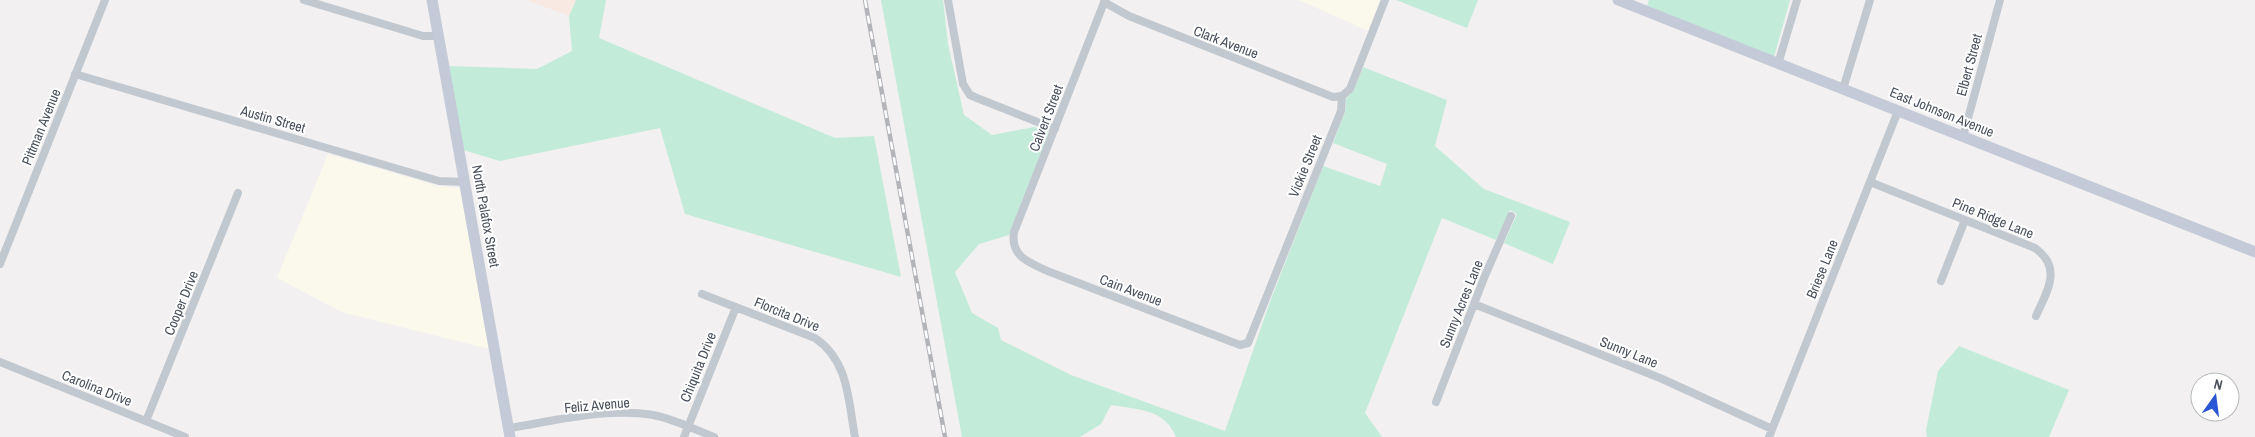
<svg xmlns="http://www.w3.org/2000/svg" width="2255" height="437" font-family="'Archivo Narrow',sans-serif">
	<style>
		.commercial { fill: #fbf9ec }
		.medical { fill: #f9e9e3 }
		.green { fill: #c3ebda }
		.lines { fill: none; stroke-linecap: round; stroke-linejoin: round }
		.minor { stroke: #c2c8d0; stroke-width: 8 }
		.secondary { stroke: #c4cad7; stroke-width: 11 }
		.rail-casing { stroke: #b3b4ba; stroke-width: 4.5 }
		.rail { stroke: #fff; stroke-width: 2.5; stroke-dasharray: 8; stroke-linecap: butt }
		.labels { text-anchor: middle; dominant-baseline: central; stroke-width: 4; stroke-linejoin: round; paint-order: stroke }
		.street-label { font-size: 14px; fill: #49505c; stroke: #fff }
	</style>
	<rect width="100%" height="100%" fill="#f2f0f0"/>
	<path class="commercial" d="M1299,0H1380L1368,31Z
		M328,154L438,186L460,188L490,349L342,312L277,278Z"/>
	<path class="medical" d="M527,0H576L569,16Z"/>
	<path class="green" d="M576,0H606L599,38L835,138L874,136L901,277L685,214L660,128L500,161L463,150L448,66L537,69L572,51L569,16Z
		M881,0H943L948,44L964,115L992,135L1034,127L1049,132L1009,235L979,244L955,272L972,313L998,328L1001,340L1071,375L1225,431L1271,299L1323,166L1380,186L1387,164L1333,143L1345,112L1346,99L1354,90L1363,67L1447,100L1435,146L1484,189L1570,222L1553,264L1504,243L1517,214L1510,210L1496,240L1442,218L1365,413L1382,437H1176C1164,408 1138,410 1111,405L1101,424L1080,437H962Z
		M1396,0H1478L1467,28Z
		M1649,0H1790L1774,57L1647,6Z
		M1959,346L2069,390L2049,437H1927L1926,430L1938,371Z"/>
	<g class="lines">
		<path class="minor" d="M304,0L423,36H438
			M948,0L963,84L970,95L977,98L1055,129
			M1105,0L1014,232C1010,257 1030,263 1050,272L1240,345L1248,343L1341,111L1342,96
			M1104,2L1129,16L1333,97L1342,96
			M1778,64L1797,0
			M75,74L439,181L464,182
			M1843,89L1870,0
			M1342,96L1350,89L1385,0
			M1963,137L2000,0
			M1870,182L2035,248C2063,268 2047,291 2036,316
			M0,264L105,0
			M1941,281L1965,220
			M702,294L815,338C849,361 848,400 855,437
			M1474,304L1660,378L1772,429
			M0,362L185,437
			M1436,402L1484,278L1511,216
			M146,421L238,193
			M509,428C554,421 608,407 653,415C674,419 694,429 714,437
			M684,437L736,307
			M1769,437L1898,111"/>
		<path class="secondary" d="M432,0L510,437
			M1618,0L2255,252"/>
		<defs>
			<path id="rail" d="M865,0L945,437"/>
		</defs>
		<use href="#rail" class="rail-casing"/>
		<use href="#rail" class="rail"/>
	</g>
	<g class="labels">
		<g class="street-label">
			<text transform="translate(1226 42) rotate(21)">Clark Avenue</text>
			<text transform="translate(1969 65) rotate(-75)">Elbert Street</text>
			<text transform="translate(1942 112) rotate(22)">East Johnson Avenue</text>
			<text transform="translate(1046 118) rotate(-69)">Calvert Street</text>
			<text transform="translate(273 119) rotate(16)">Austin Street</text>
			<text transform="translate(41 127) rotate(-68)">Pittman Avenue</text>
			<text transform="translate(1305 166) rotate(-68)">Vickie Street</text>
			<text transform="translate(486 216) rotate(80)">North Palafox Street</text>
			<text transform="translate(1993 218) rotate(22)">Pine Ridge Lane</text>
			<text transform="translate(1822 269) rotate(-68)">Briese Lane</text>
			<text transform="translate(1131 290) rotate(21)">Cain Avenue</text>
			<text transform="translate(181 303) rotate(-68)">Cooper Drive</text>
			<text transform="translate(1461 304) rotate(-68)">Sunny Acres Lane</text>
			<text transform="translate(787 314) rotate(22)">Florcita Drive</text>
			<text transform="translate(1629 352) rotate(22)">Sunny Lane</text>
			<text transform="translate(698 367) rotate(-68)">Chiquita Drive</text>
			<text transform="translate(97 388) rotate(22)">Carolina Drive</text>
			<text transform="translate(597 405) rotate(-5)">Feliz Avenue</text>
		</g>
	</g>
	<g transform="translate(2215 397) rotate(14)"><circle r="24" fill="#ffffff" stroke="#b6b9be"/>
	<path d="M0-4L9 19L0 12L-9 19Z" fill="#2a56d3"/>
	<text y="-8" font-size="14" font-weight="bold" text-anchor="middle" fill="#49505c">N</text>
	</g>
</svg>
